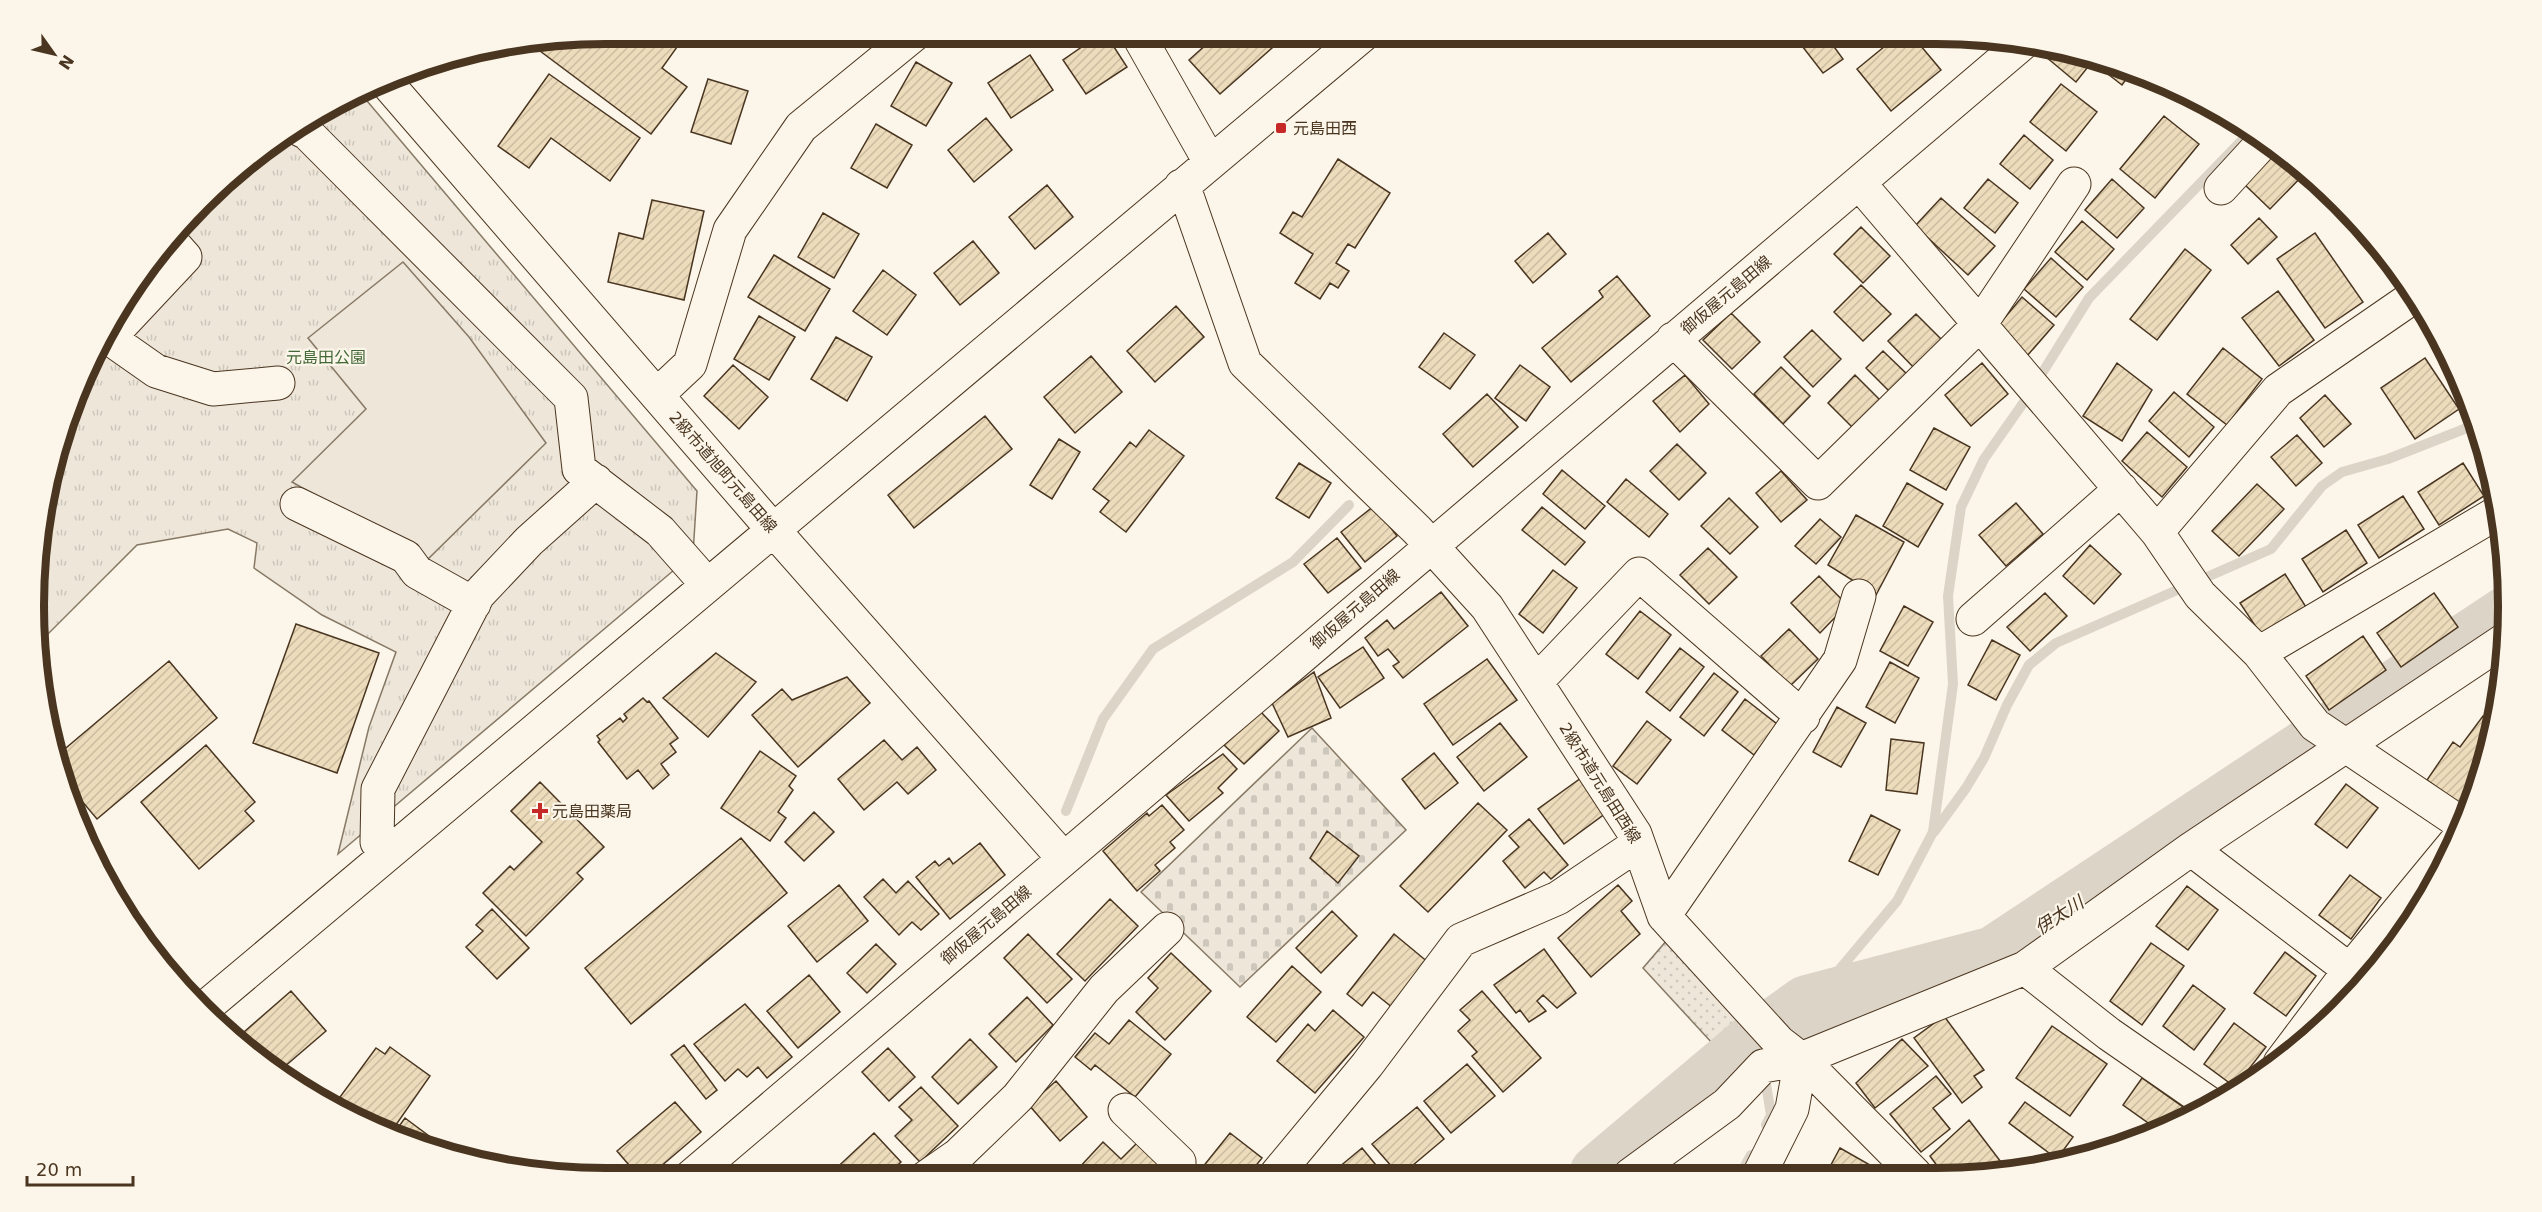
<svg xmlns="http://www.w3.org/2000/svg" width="2542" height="1212" font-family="'DejaVu Sans','Noto Sans JP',sans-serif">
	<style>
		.grass { fill: url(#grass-dots); stroke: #887966; stroke-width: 1.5 }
		.cemetery { fill: url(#cemetery-stones); stroke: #887966; stroke-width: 1.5 }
		.park { fill: url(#park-tufts); stroke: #887966; stroke-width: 1.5 }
		.pitch { fill: #ede6d9; stroke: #887966; stroke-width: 1.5 }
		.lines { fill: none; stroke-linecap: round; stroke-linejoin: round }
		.stream { stroke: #dcd4c6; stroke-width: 10 }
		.river { stroke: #dcd4c6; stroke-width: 64 }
		.building { fill: url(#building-hatch); stroke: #4a3520; stroke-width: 1.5 }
		.minor-casing { stroke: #4a3520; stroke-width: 35 }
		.minor { stroke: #fbf6e9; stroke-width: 33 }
		.poi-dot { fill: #c62828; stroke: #fbf6e9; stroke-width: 2 }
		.labels { text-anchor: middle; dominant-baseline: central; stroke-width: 4.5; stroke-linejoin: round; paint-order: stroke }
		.poi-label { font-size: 16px; fill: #4a3520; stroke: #fbf6e9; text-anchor: start }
		.street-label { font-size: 16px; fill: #4a3520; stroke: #fbf6e9 }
		.park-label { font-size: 16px; fill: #436837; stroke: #fbf6e9 }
		.water-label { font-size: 18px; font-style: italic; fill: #4a3520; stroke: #fbf6e9 }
		.rim { fill: none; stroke: #4a3520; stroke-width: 8 }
	</style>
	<defs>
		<pattern id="grass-dots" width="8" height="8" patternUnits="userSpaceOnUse" patternTransform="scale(1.5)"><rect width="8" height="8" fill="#ede6d9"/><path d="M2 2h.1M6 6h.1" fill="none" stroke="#cdc6ba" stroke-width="1.8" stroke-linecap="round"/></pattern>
		<pattern id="cemetery-stones" width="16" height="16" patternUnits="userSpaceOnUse" patternTransform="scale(1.5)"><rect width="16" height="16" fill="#ede6d9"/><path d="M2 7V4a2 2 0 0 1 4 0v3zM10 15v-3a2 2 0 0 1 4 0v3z" fill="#cdc6ba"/></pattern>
		<pattern id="park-tufts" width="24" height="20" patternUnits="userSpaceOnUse" patternTransform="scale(1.5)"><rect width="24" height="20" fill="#ede6d9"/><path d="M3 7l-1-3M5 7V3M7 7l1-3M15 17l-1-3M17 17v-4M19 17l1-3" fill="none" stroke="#cdc6ba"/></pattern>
		<pattern id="building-hatch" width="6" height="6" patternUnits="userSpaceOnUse" patternTransform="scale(1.5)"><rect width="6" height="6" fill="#ecdcbc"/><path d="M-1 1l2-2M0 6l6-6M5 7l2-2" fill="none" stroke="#ccbda1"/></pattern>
	</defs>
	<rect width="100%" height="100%" fill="#fbf6e9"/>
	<path class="grass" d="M1674,932L1750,1017L1713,1044L1643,968Z"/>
	<path class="cemetery" d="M1312,728L1406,830L1240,987L1141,892Z"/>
	<path class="park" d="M362,95L697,491L693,554L338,854L369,727L396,652L322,615L254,568L257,543L228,529L137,545L39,643L44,494L110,319L175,228L248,160L260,157L267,146Z"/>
	<path class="pitch" d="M403,262L469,337L546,443L428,559L292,482L366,409L308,338Z"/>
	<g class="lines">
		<path class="stream" d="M1066,811L1103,719L1153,649L1293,562L1349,505
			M1934,832L1966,788L1984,758L2007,705L2029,665L2056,643L2271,549L2322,486L2342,472L2388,459L2477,424
			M1808,1007L1897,901L1933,832L1953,684L1948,596L1961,507L1984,459L2026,399L2089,298L2253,129
			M1756,1044L1763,1066L1771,1115L1766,1125
			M1740,1175L1751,1155"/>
		<path class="river" d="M1601,1175L1756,1044L1808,1007L1995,958L2508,618"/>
	</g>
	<path class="building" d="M606,33H672L682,40L662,68L687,87L651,134L532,45Z
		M1102,33H1105L1127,67L1086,94L1063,60Z
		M1219,33H1289L1220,94L1189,60Z
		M1792,33H1824L1843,59L1823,73Z
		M1901,33H1910L1941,70L1891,111L1857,69Z
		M2055,46L2095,58L2076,82L2046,57Z
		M1030,55L1053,90L1011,118L988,83Z
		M2103,61L2133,70L2122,85L2099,67Z
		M916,62L952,83L926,126L891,106Z
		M549,74L640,138L610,181L551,138L529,168L498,146Z
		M708,79L748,91L731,144L691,132Z
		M2061,84L2097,112L2066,151L2030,122Z
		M2164,116L2199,144L2155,198L2120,169Z
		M986,118L1012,150L974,182L948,150Z
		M876,124L912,145L887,188L851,168Z
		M2024,135L2053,160L2030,189L2000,164Z
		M2277,149L2306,172L2270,209L2244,184Z
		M1338,159L1390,193L1355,248L1348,244L1336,263L1349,271L1338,288L1330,283L1320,299L1295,283L1313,254L1280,233L1293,212L1302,217Z
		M1988,179L2018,203L1995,233L1964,208Z
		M2112,179L2144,208L2117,238L2085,210Z
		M1047,185L1073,217L1035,249L1009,217Z
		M1941,198L1995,246L1968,275L1915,226Z
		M652,200L704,211L684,300L608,282L619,233L643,239Z
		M823,213L859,234L834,278L798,257Z
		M2259,218L2277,237L2248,264L2231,245Z
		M2082,221L2114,249L2087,280L2055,252Z
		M1861,227L1890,256L1863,283L1834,254Z
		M1548,233L1566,254L1533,283L1515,261Z
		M2315,233L2363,302L2325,328L2277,259Z
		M973,241L999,273L960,305L934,273Z
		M2185,249L2211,270L2157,340L2130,319Z
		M774,255L830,289L805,331L748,297Z
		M2051,258L2083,287L2056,317L2024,289Z
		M883,270L916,295L887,335L853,311Z
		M1617,276L1650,316L1571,382L1542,348L1603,297L1599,291Z
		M1861,285L1891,314L1863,341L1834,312Z
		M2278,291L2314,340L2279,366L2242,318Z
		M2022,297L2054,325L2027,356L1996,328Z
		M1176,306L1204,337L1155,382L1127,351Z
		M1731,313L1760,342L1732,369L1703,340Z
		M1916,314L1945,343L1917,371L1888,341Z
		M759,316L795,337L769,380L734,359Z
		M1812,330L1841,359L1813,387L1784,357Z
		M1444,333L1475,355L1450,389L1419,367Z
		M836,337L872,357L847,401L811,379Z
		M2223,348L2262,379L2227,425L2187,394Z
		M1883,351L1911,378L1893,395L1866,368Z
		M1091,356L1122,392L1075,433L1044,397Z
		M2425,358L2459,409L2415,439L2381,388Z
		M1982,363L2008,394L1971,426L1945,395Z
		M2117,363L2152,390L2122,441L2083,416Z
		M733,365L768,397L739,429L704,396Z
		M1520,365L1550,387L1526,421L1495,398Z
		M1781,367L1810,396L1783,424L1754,394Z
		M1685,375L1709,404L1680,432L1653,401Z
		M1855,375L1884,404L1857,432L1828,403Z
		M2174,392L2214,427L2189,457L2149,421Z
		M1487,394L1518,427L1473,467L1443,434Z
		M2325,395L2351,424L2324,447L2300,418Z
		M985,416L1012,449L914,528L888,495Z
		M1934,428L1970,447L1946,490L1910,470Z
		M1149,430L1184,456L1126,532L1100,512L1109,501L1093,489L1130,442L1136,447Z
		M2147,432L2187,467L2162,497L2122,461Z
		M2297,435L2322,463L2296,486L2271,457Z
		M1059,439L1080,452L1052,499L1030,485Z
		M1677,444L1706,473L1679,500L1650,471Z
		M1299,463L1331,483L1309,518L1276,498Z
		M2463,463L2484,496L2439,525L2418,492Z
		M1562,470L1605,506L1585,529L1543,494Z
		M1781,471L1807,500L1781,522L1756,493Z
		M1626,479L1668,514L1649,537L1607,502Z
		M1907,483L1943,504L1918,547L1883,526Z
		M2257,484L2284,509L2239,556L2212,531Z
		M2403,496L2424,529L2379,558L2358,525Z
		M1729,498L1758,527L1730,554L1701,526Z
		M2016,503L2043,534L2006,566L1979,535Z
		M1374,506L1397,536L1365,562L1341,532Z
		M1542,507L1585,542L1565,565L1522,530Z
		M1856,515L1904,542L1876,595L1828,565Z
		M1820,519L1841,537L1816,564L1795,546Z
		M2346,530L2367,563L2323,592L2302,559Z
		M1337,538L1361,568L1328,593L1304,564Z
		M2090,545L2121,574L2094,604L2063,576Z
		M1708,548L1737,577L1709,604L1680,575Z
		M1553,570L1577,588L1543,633L1519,614Z
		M2285,574L2306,607L2262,636L2240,603Z
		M1819,576L1847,605L1820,633L1791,603Z
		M1441,592L1468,626L1403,678L1393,666L1399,662L1388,649L1378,656L1365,638L1387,620L1394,629Z
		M2045,593L2067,616L2030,651L2007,627Z
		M2434,593L2458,627L2401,667L2377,633Z
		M1904,606L1933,622L1908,666L1880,651Z
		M1640,611L1671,635L1638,679L1606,654Z
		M296,624L379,653L337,773L253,743Z
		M1789,629L1818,659L1790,686L1761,656Z
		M2363,636L2386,670L2329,710L2306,676Z
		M1992,640L2020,655L1996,700L1968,685Z
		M1363,647L1384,678L1340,708L1318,677Z
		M1680,648L1704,667L1670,711L1646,692Z
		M716,653L756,682L708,737L663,698Z
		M1487,659L1517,700L1453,745L1424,704Z
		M169,661L217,718L97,819L70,787L60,753Z
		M1890,662L1919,678L1895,723L1866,707Z
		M1314,672L1331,718L1288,737L1272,703Z
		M1714,673L1738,692L1704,736L1680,717Z
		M2502,675L2500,700L2489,692Z
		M847,677L870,703L798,767L752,715L782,689L792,700Z
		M643,698L647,702L649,701L678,738L670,744L676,752L661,764L669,775L653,789L638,770L627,779L598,742L600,740L597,736L620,718L623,722L627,718L624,714Z
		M1745,699L1777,724L1754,755L1722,730Z
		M1837,707L1866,723L1841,767L1813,752Z
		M1260,711L1279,731L1244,764L1224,745Z
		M2483,716L2496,726L2470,811L2427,780L2453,742L2460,747Z
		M1647,721L1671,740L1637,784L1613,766Z
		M1500,723L1527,757L1484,791L1457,757Z
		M1891,739L1924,743L1917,794L1886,790Z
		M884,740L902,760L917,747L936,770L908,794L897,782L864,810L838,779Z
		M206,745L255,802L245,811L254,821L199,869L141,802Z
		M760,751L796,776L789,786L793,790L778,812L786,818L770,841L721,808Z
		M1434,753L1458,783L1425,809L1402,779Z
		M1223,754L1237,769L1218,788L1223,793L1189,821L1166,795Z
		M1581,778L1606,813L1564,844L1538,809Z
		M540,782L604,847L577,873L583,879L526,936L483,893L510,866L514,870L542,842L511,811Z
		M2346,784L2378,808L2347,848L2315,824Z
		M1478,803L1507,830L1428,912L1400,886Z
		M1162,805L1184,830L1170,842L1175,848L1155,865L1160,871L1137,891L1103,851L1147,813L1149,816Z
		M814,812L834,832L804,861L785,842Z
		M1871,815L1900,830L1878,875L1849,861Z
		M1529,819L1568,865L1551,879L1544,872L1525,888L1503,861L1519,847L1509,836Z
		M1327,831L1359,856L1338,883L1310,858Z
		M741,838L787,893L631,1024L585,968Z
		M980,843L1005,875L950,919L916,877L935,861L939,866L949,858L953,864Z
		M2350,875L2381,898L2351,939L2319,915Z
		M883,879L896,893L908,881L939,914L921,930L912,922L899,935L864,897Z
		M839,885L868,921L817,962L788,926Z
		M1618,885L1632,901L1621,911L1640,934L1591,977L1558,938Z
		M2187,886L2218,910L2188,950L2156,926Z
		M1110,899L1138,926L1085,981L1057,954Z
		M492,909L529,948L497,979L466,947L483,931L476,925Z
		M1332,911L1357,936L1321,973L1296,948Z
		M1028,934L1072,979L1047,1003L1004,958Z
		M1394,934L1429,963L1393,1008L1373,992L1362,1006L1347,994Z
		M2151,943L2184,966L2142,1025L2110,1001Z
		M876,944L896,964L867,993L847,973Z
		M1544,949L1576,993L1557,1008L1543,995L1537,1001L1546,1011L1529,1022L1520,1010L1516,1013L1494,985Z
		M2285,952L2316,976L2286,1016L2254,993Z
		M1171,953L1211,991L1165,1040L1136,1012L1158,988L1148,978Z
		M1292,966L1321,992L1276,1042L1247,1017Z
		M809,975L840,1012L798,1048L767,1011Z
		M2193,985L2225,1009L2194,1050L2163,1026Z
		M291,991L326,1031L277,1073L236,1039Z
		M1482,991L1541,1058L1503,1092L1472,1056L1477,1052L1458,1031L1470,1020L1460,1010Z
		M1027,997L1053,1025L1016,1062L989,1034Z
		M745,1004L792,1057L767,1078L758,1067L747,1077L738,1069L725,1081L694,1044Z
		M1333,1010L1364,1037L1315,1093L1277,1061L1308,1024L1315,1031Z
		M1944,1016L1984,1070L1974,1076L1982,1087L1962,1103L1914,1038Z
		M1129,1020L1171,1054L1135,1097L1095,1065L1091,1070L1075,1057L1095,1033L1109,1044Z
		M2234,1023L2266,1047L2235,1087L2204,1064Z
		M2052,1026L2107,1064L2070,1116L2016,1078Z
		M970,1039L997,1067L958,1104L932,1077Z
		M1902,1039L1928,1066L1875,1108L1856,1083Z
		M684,1045L717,1090L706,1099L671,1055Z
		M390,1047L430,1076L391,1132L384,1127L380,1132L342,1112L348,1103L340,1097L376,1048L385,1054Z
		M888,1048L915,1077L889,1101L862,1072Z
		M1467,1064L1495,1096L1451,1133L1424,1101Z
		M1936,1076L1951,1094L1933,1108L1950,1129L1921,1152L1890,1114Z
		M2142,1078L2190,1112L2185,1118L2161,1132L2123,1105Z
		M1056,1081L1087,1117L1060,1141L1029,1105Z
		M921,1087L958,1126L920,1162L895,1136L912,1120L899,1107Z
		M675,1102L701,1132L646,1179H641L617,1151Z
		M2025,1102L2073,1137L2057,1159L2009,1123Z
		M1417,1107L1444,1139L1400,1176L1372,1144Z
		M405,1118L433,1139L427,1148L391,1137Z
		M1969,1120L2007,1170L1998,1174H1943L1930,1156Z
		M874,1133L901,1162L884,1178H832L829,1175Z
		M1230,1133L1262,1158L1247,1177H1203L1198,1173Z
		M1103,1142L1121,1159L1137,1143L1167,1173L1164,1177H1086L1078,1169Z
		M1362,1148L1385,1176H1335L1332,1173Z
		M1840,1148L1870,1165L1865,1175H1809L1813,1167L1826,1174Z"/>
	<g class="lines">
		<defs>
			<path id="minor" d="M1137,33L1210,162
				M386,82L762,517L1064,859
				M299,129L307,133L571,398L579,469L660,531L697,573
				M1859,183L2157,532L2200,595L2259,653L2315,725L2465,826
				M1181,186L1188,199L1245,363L1417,530L1487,607L1635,834L1664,916L1779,1042L1801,1059L1915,1174
				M2221,188L2266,139
				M168,238L185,257L109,338L156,371L213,389L278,383
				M1673,339L1818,483L1981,323L2074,184
				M657,395L690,364L730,230L801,127L916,33
				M297,504L406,557L417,572L474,604
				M2157,532L2278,390L2416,295
				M1973,619L2121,489
				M2259,653L2500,511
				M1536,682L1639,574L1803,717
				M377,842L378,789L478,595L529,541L596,481
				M2191,849L2364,981
				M1664,916L1840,660L1859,596
				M2025,968L2109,1034L2210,1104
				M201,1011L1365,33
				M2280,1063L2350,970L2458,839
				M1125,1110L1179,1162V1177
				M1630,1175L1727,1104L1763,1066L1801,1059L2025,968L2191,849L2506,639
				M1759,1175L1792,1109L1801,1059
				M1274,1177L1367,1065L1461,940L1558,898L1638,844
				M925,1178L958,1155L1018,1097L1104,989L1167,929
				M688,1179L2024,42"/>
		</defs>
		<use href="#minor" class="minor-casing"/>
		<use href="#minor" class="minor"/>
	</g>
	<g class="poi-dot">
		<rect x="1275" y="122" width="12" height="12" rx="3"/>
		<path d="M537 802h6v6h6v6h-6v6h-6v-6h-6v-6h6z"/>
	</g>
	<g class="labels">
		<g class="poi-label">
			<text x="1293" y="128">元島田西</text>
			<text x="552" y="811">元島田薬局</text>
		</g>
		<g class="street-label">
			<text transform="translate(1726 295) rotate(-40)">御仮屋元島田線</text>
			<text transform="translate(723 472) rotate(49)">2級市道旭町元島田線</text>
			<text transform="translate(1355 609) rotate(-41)">御仮屋元島田線</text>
			<text transform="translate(1600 783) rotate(58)">2級市道元島田西線</text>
			<text transform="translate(986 925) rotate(-40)">御仮屋元島田線</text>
		</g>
		<g class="park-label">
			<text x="326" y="357">元島田公園</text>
		</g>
		<g class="water-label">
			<text transform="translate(2059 915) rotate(-33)">伊太川</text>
		</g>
	</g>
	<path d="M0 0H2542V1212H0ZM606 44H1936A562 562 0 0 1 2498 606V606A562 562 0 0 1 1936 1168H606A562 562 0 0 1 44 606V606A562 562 0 0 1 606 44Z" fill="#fbf6e9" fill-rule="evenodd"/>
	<path class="rim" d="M606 44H1936A562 562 0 0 1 2498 606V606A562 562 0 0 1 1936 1168H606A562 562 0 0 1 44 606V606A562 562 0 0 1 606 44Z"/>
	<g transform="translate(54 54) rotate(124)" stroke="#fbf6e9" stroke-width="4.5" paint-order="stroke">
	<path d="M0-4.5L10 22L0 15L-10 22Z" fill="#4a3520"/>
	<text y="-9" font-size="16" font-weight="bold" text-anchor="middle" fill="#4a3520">N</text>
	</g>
	<path d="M27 1176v9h106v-9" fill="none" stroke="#4a3520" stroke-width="3"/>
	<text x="36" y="1176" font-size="18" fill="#4a3520" stroke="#fbf6e9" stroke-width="4.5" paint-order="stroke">20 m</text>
</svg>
